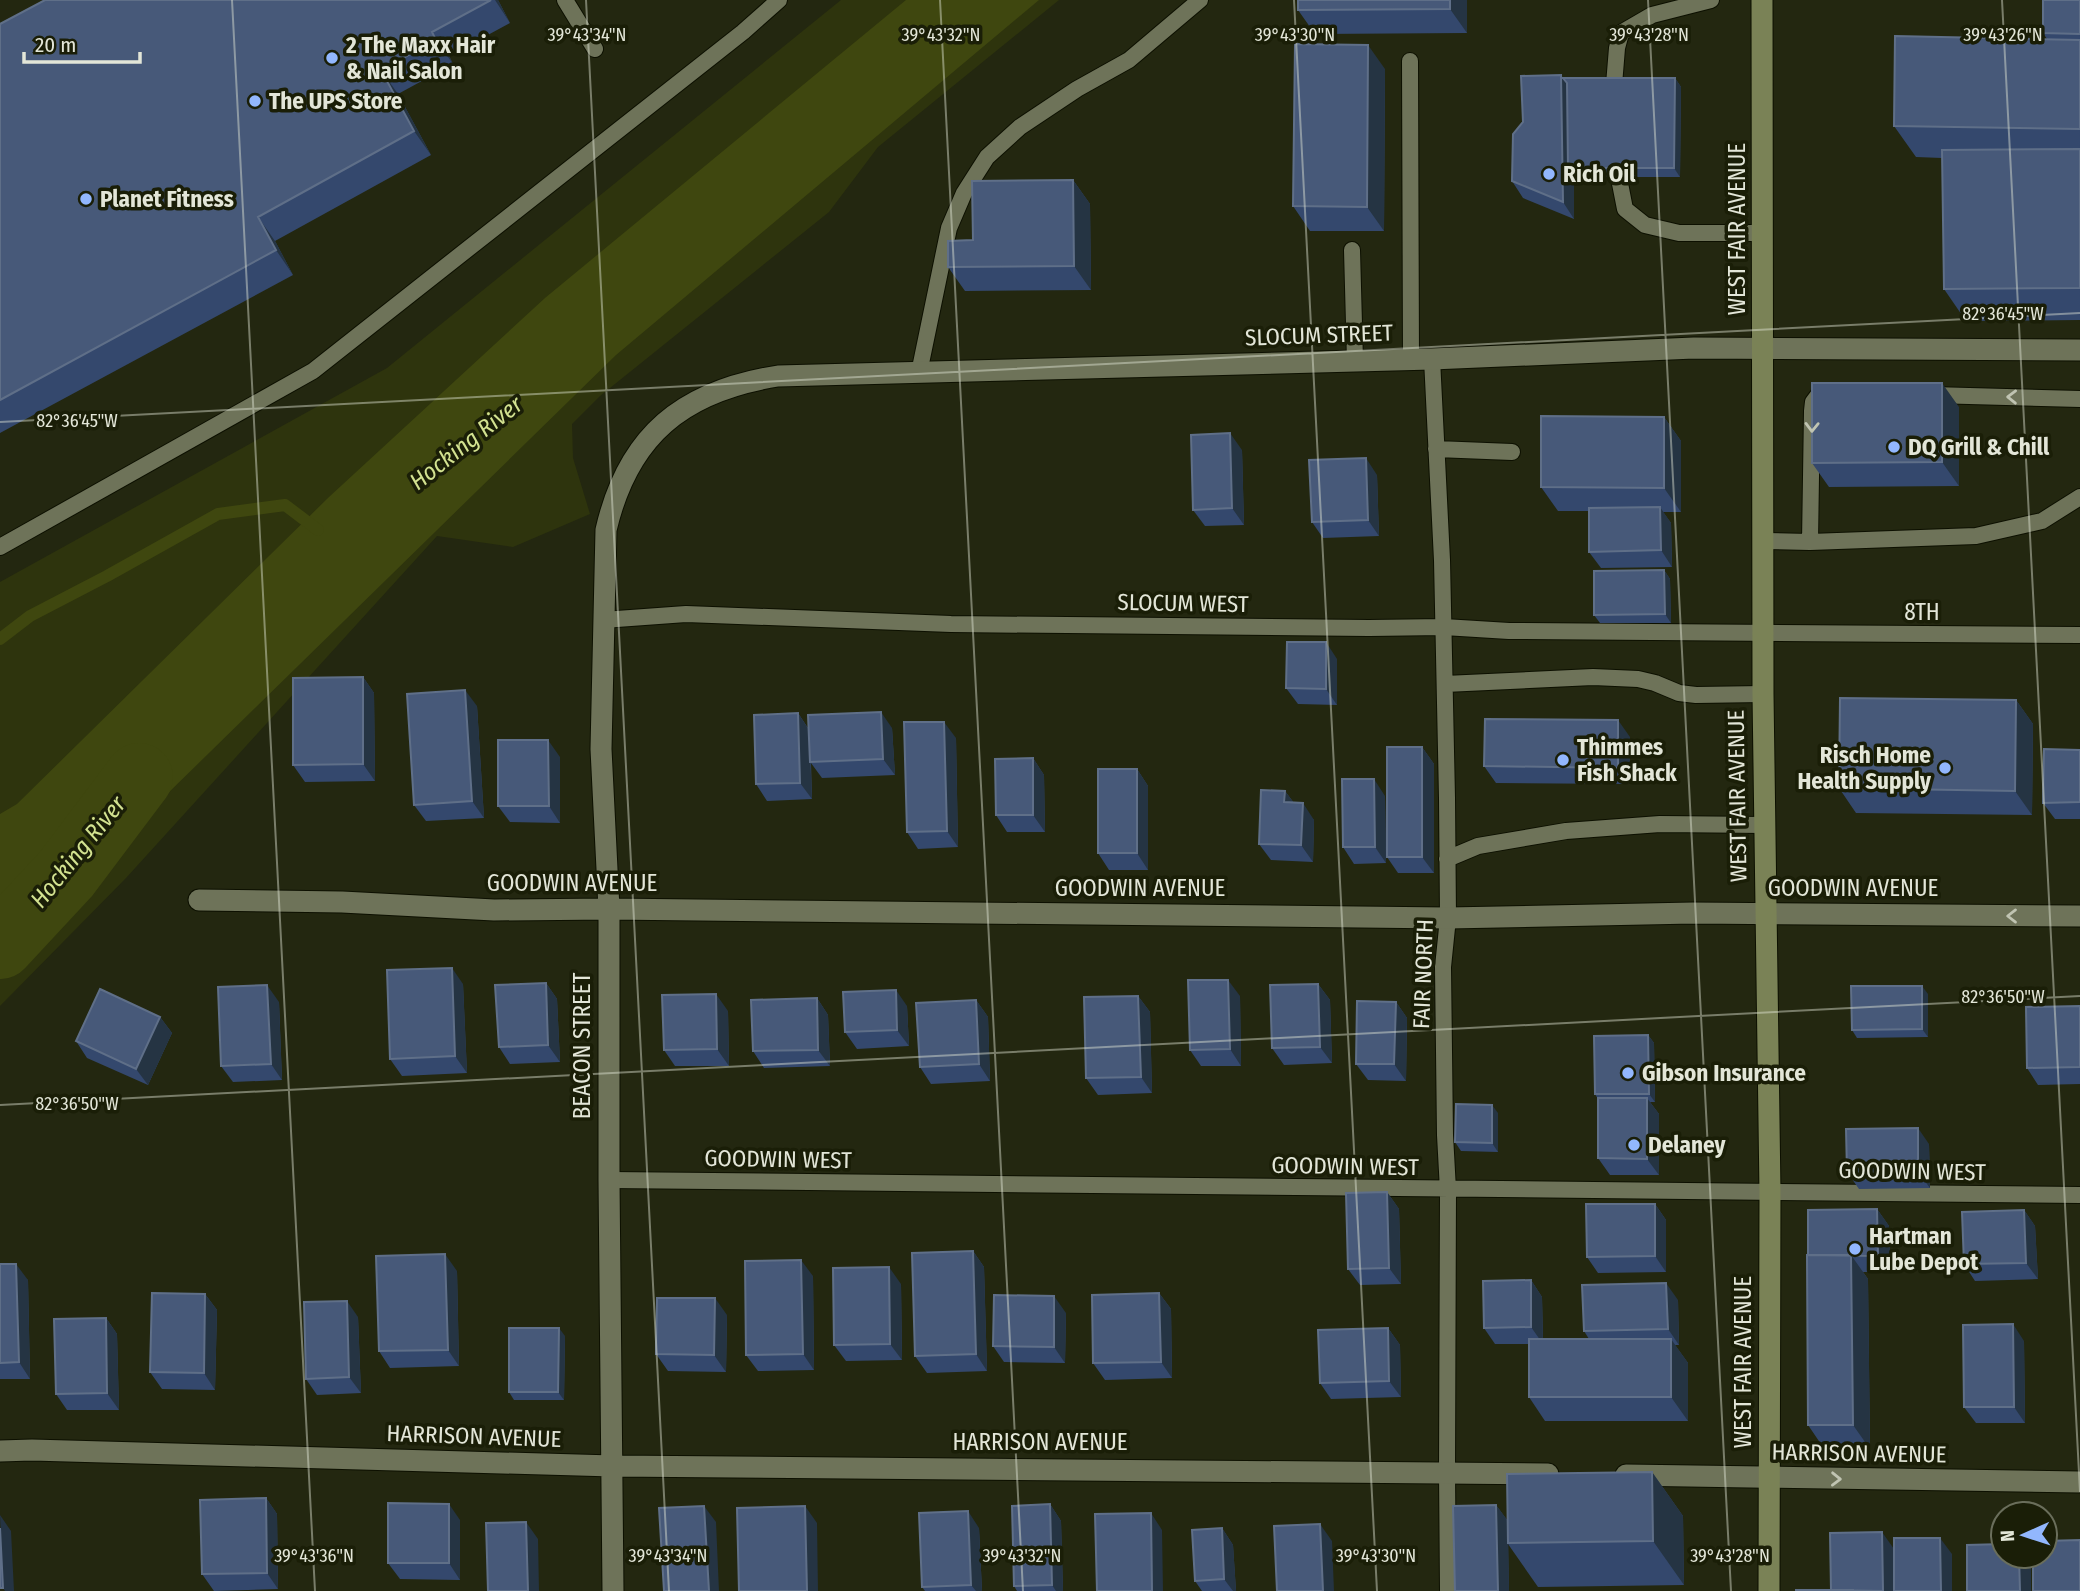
<svg xmlns="http://www.w3.org/2000/svg" width="2080" height="1591" font-family="'Fira Sans Condensed',sans-serif">
	<style>
		.green { fill: #2e340d }
		.water { fill: #3f470f }
		.lines { fill: none; stroke-linecap: round; stroke-linejoin: round }
		.stream { stroke: #3f470f; stroke-width: 12 }
		.river { stroke: #3f470f; stroke-width: 68 }
		.lane-casing { stroke: #0d1000; stroke-width: 18 }
		.street-casing { stroke: #0d1000; stroke-width: 23 }
		.secondary-casing { stroke: #0d1000; stroke-width: 23 }
		.lane { stroke: #6e7359; stroke-width: 16 }
		.street { stroke: #6e7359; stroke-width: 21 }
		.secondary { stroke: #7a8256; stroke-width: 21 }
		.wall { fill: #34486d }
		.shaded-wall { fill: #253443 }
		.building { fill: #475979; stroke: #5f6f88; stroke-width: 2 }
		.oneway { stroke: #c0c4b2 }
		.ticks { fill: none; stroke: #e3e6d8; stroke-width: 2; stroke-opacity: 0.45 }
		.poi-dot { fill: #92b7fd; stroke: #1a1e07; stroke-width: 2.5 }
		.labels { text-anchor: middle; dominant-baseline: central; stroke-width: 7; stroke-linejoin: round; paint-order: stroke }
		.poi-label { font-size: 23px; font-weight: bold; fill: #e3e6d8; stroke: #1a1e07; text-anchor: start }
		.street-label { font-size: 23px; fill: #e3e6d8; stroke: #1a1e07 }
		.water-label { font-size: 24px; font-style: italic; fill: #d3e290; stroke: #1a1e07 }
		.ticks-label { font-size: 18px; text-anchor: middle; fill: #e3e6d8; stroke: #1a1e07; stroke-width: 7; stroke-linejoin: round; paint-order: stroke }
	</style>
	<rect width="100%" height="100%" fill="#232710"/>
	<path class="green" d="M841,0H1059L878,147L829,212L600,396L572,424L573,458L590,514L513,547L437,536L126,878L0,1006V582L387,368Z"/>
	<path class="water" d="M906,0H1039L616,355L118,842L50,862L9,906L0,909V814L17,804L329,497L545,298Z"/>
	<g class="lines">
		<path class="stream" d="M0,639L30,616L107,576L218,514L285,505L318,530"/>
		<path class="river" d="M0,945L66,874L139,777"/>
		<defs>
			<path id="lane" d="M565,0L595,49
				M1410,61L1411,359
				M1613,97L1617,48L1621,33L1652,15L1711,0
				M1615,158L1625,209L1645,225L1679,233H1763
				M1352,250L1355,361
				M1432,359L1442,560L1447,798L1448,918L1443,967L1445,1135L1448,1190L1447,1472L1448,1591
				M919,373L949,228L964,193L987,157L1020,127L1077,89L1129,60L1200,0
				M1932,395L2080,399
				M1436,449L1512,452
				M1764,541L1810,542L1976,536L2042,521L2080,497
				M1810,542L1812,411L1813,402L1819,394H1822
				M0,547L313,371L743,32L779,0
				M603,620L686,614L951,624L1369,628L1444,627L1509,631L2080,635
				M1445,684L1593,677L1638,679L1655,683L1679,693L1696,695L1763,694
				M1447,859L1478,846L1566,831L1660,824L1764,825
				M609,1180L2080,1195"/>
			<path id="street" d="M199,900L342,902L494,910L609,909L1448,918L1693,913L2080,916
				M0,1451L32,1450L613,1466L1548,1474
				M1626,1475L2080,1482
				M613,1591L609,1180V909L601,749L606,530C628,435 683,391 778,376L1432,359L1694,348L2080,350"/>
			<path id="secondary" d="M1762,0L1763,694L1770,1192L1769,1591"/>
		</defs>
		<use href="#lane" class="lane-casing"/>
		<use href="#street" class="street-casing"/>
		<use href="#secondary" class="secondary-casing"/>
		<use href="#lane" class="lane"/>
		<use href="#street" class="street"/>
		<use href="#secondary" class="secondary"/>
	</g>
	<path class="wall" d="M45,0H498L510,23L449,56L453,64L398,94L431,155L275,241L293,275L0,433V24Z
		M1298,0H1467V33L1315,34L1298,10Z
		M2080,0V320L1966,321L1944,289L1942,158L1916,157L1894,126L2047,39L2043,33Z
		M1385,69L1384,231H1310L1293,206Z
		M1561,75L1563,78H1675L1681,87L1680,177H1574V219L1523,198L1512,181L1523,122Z
		M1073,180L1090,204L1091,290L965,291L948,267L973,240Z
		M1959,407V486L1829,487L1812,463Z
		M1664,417L1681,441V512H1663L1671,523L1672,567L1601,568L1589,552V511H1558L1541,487Z
		M1242,450L1244,525L1205,526L1193,510Z
		M1377,475L1379,536L1323,538L1312,522Z
		M1664,570L1670,579L1671,623H1600L1594,615Z
		M1337,659V705L1298,704L1286,688Z
		M363,677L374,693L375,781L305,782L293,765Z
		M2016,700L2033,724L2032,815L1856,813L1839,788Z
		M477,706L484,818L426,821L414,805Z
		M798,713L808,728H892L895,775L822,778L811,763L812,799L767,801L756,784Z
		M1630,737L1629,784L1496,783L1484,766Z
		M956,738L958,847L918,849L907,832Z
		M1422,747L1434,764V873H1398L1387,857Z
		M2080,750V819H2055L2043,803Z
		M560,757V823L510,822L498,806Z
		M1033,758L1044,775L1045,832H1007L996,815Z
		M1137,769L1148,786V870H1109L1098,853Z
		M1285,791L1294,803L1314,820L1313,862L1271,860L1259,844Z
		M1385,796L1386,863L1354,864L1343,847Z
		M546,983L557,999L560,1062L510,1064L499,1047Z
		M463,984L467,1073L402,1076L390,1059Z
		M1318,984L1330,1000L1332,1063L1284,1065L1272,1048Z
		M1928,994V1037L1857,1038L1852,1030Z
		M1138,996L1150,1012L1152,1093L1098,1095L1086,1078Z
		M1240,996L1241,1066H1201L1190,1050Z
		M817,998L828,1015L830,1066L764,1068L753,1051Z
		M976,1000L988,1017L990,1081L931,1084L920,1067Z
		M279,1002L282,1080L233,1082L221,1066Z
		M1396,1002L1407,1018L1406,1081L1368,1080L1356,1064Z
		M907,1006L909,1046L857,1049L845,1032Z
		M2080,1006V1084L2038,1085L2027,1068Z
		M728,1011L729,1066H675L664,1050Z
		M160,1017L172,1033L148,1085L87,1058L76,1041Z
		M1648,1035L1654,1043L1655,1102H1650L1659,1114V1175H1610L1598,1158V1099L1595,1094Z
		M1498,1113V1152L1461,1151L1455,1142Z
		M1929,1144L1930,1188L1859,1189L1847,1172Z
		M1387,1192L1399,1209L1401,1284L1360,1285L1348,1269Z
		M1655,1204L1666,1220V1272L1598,1273L1587,1257Z
		M1877,1209L1889,1226L1890,1272H1863L1868,1279L1870,1449L1825,1450L1808,1425V1255Z
		M2024,1210L2035,1226L2038,1279L1975,1281L1964,1264Z
		M973,1251L984,1267L987,1371L927,1373L915,1356Z
		M0,1264L28,1280L30,1379H0Z
		M457,1271L459,1366L390,1368L379,1351Z
		M813,1276L814,1370L758,1371L746,1355Z
		M1531,1280L1542,1297L1543,1339H1589L1584,1331L1678,1300L1679,1345H1675L1688,1363V1421H1545L1529,1397V1344H1495L1484,1328Z
		M901,1284L902,1360L846,1361L834,1345Z
		M1159,1293L1171,1309L1172,1378L1105,1380L1093,1363Z
		M205,1294L217,1310L215,1390L162,1389L150,1372Z
		M1066,1313L1065,1363L1004,1362L993,1346Z
		M727,1315L726,1372L668,1371L656,1354Z
		M358,1317L361,1393L317,1395L306,1379Z
		M106,1318L117,1334L119,1410H67L56,1394Z
		M1388,1328L1400,1345L1401,1397L1331,1399L1320,1383Z
		M565,1336L564,1400H514L509,1392Z
		M2024,1341L2025,1423H1976L1964,1407Z
		M1652,1472L1683,1516L1684,1585L1538,1587L1508,1544L1509,1591H1455L1496,1505L1507,1520Z
		M266,1498L277,1514L278,1589L214,1591L202,1574Z
		M1050,1504L1061,1521L1063,1591H1017L1014,1586Z
		M460,1520V1580L400,1579L388,1563Z
		M979,1528L982,1591H925L922,1587Z
		M1222,1528L1233,1545L1236,1591H1202L1195,1581Z"/>
	<path class="shaded-wall" d="M495,0H498L510,23Z
		M1450,0H1467V33L1450,9Z
		M432,32L449,56L453,64L436,40Z
		M1368,45L1385,69L1384,231L1367,207Z
		M381,70L398,94L431,155L414,131Z
		M1561,75L1573,91L1568,168L1574,177V219L1563,202Z
		M1675,78L1681,87L1680,177L1674,168Z
		M1073,180L1090,204L1091,290L1074,266Z
		M258,217L275,241L293,275L276,250Z
		M1942,383L1959,407V486L1942,462Z
		M1664,417L1681,441V512L1664,488Z
		M1230,433L1242,450L1244,525L1232,508Z
		M1366,458L1377,475L1379,536L1368,520Z
		M1660,507L1671,523L1672,567L1661,550Z
		M1664,570L1670,579L1671,623L1665,614Z
		M1326,642L1337,659V705L1326,689Z
		M363,677L374,693L375,781L363,764Z
		M465,690L477,706L484,818L472,801Z
		M2016,700L2033,724L2032,815L2015,791Z
		M881,712L892,728L895,775L883,759Z
		M798,713L809,730L812,799L800,783Z
		M1618,720L1630,737L1629,784L1618,768Z
		M944,722L956,738L958,847L947,831Z
		M548,740L560,757V823L549,806Z
		M1422,747L1434,764V873L1422,857Z
		M1033,758L1044,775L1045,832L1033,815Z
		M1137,769L1148,786V870L1137,853Z
		M1374,779L1385,796L1386,863L1375,847Z
		M1285,791L1297,807L1284,802Z
		M1303,803L1314,820L1313,862L1301,845Z
		M452,968L463,984L467,1073L455,1056Z
		M1228,980L1240,996L1241,1066L1230,1049Z
		M546,983L557,999L560,1062L548,1045Z
		M1318,984L1330,1000L1332,1063L1320,1047Z
		M267,985L279,1002L282,1080L271,1064Z
		M1922,986L1928,994V1037L1922,1029Z
		M896,990L907,1006L909,1046L897,1030Z
		M716,994L728,1011L729,1066L717,1049Z
		M1138,996L1150,1012L1152,1093L1141,1077Z
		M817,998L828,1015L830,1066L818,1050Z
		M976,1000L988,1017L990,1081L979,1064Z
		M1396,1002L1407,1018L1406,1081L1394,1064Z
		M160,1017L172,1033L148,1085L136,1069Z
		M1648,1035L1654,1043L1655,1102L1649,1094Z
		M1647,1098L1659,1114V1175L1647,1159Z
		M1492,1105L1498,1113V1152L1492,1143Z
		M1918,1128L1929,1144L1930,1188L1918,1172Z
		M1387,1192L1399,1209L1401,1284L1389,1268Z
		M1655,1204L1666,1220V1272L1655,1256Z
		M1877,1209L1889,1226L1890,1272L1878,1256Z
		M2024,1210L2035,1226L2038,1279L2026,1263Z
		M973,1251L984,1267L987,1371L976,1354Z
		M445,1254L457,1271L459,1366L448,1350Z
		M1851,1255L1868,1279L1870,1449L1853,1425Z
		M801,1260L813,1276L814,1370L803,1354Z
		M16,1264L28,1280L30,1379L19,1362Z
		M889,1267L901,1284L902,1360L890,1344Z
		M1531,1280L1542,1297L1543,1344L1531,1327Z
		M1666,1283L1678,1300L1679,1345L1668,1329Z
		M1159,1293L1171,1309L1172,1378L1161,1362Z
		M205,1294L217,1310L215,1390L204,1373Z
		M1054,1296L1066,1313L1065,1363L1054,1347Z
		M715,1298L727,1315L726,1372L714,1355Z
		M347,1301L358,1317L361,1393L349,1377Z
		M106,1318L117,1334L119,1410L107,1393Z
		M2013,1324L2024,1341L2025,1423L2014,1407Z
		M559,1328L565,1336L564,1400L558,1392Z
		M1388,1328L1400,1345L1401,1397L1389,1381Z
		M1671,1339L1688,1363V1421L1671,1397Z
		M1652,1472L1683,1516L1684,1585L1653,1541Z
		M266,1498L277,1514L278,1589L267,1573Z
		M449,1504L460,1520V1580L449,1563Z
		M1050,1504L1061,1521L1063,1591H1056L1052,1585Z
		M1496,1505L1508,1521L1509,1591H1498Z
		M704,1506L716,1522L719,1591H709Z
		M805,1506L817,1523L818,1591H807Z
		M968,1511L979,1528L982,1591H976L971,1585Z
		M1151,1513L1162,1530L1163,1591H1152Z
		M0,1515L11,1531L14,1591H5L3,1588Z
		M526,1522L538,1539L539,1591H528Z
		M1320,1524L1332,1541L1334,1591H1323Z
		M1222,1528L1233,1545L1236,1591H1233L1224,1579Z
		M1882,1532L1894,1549V1591H1883Z
		M1940,1538L1952,1554V1591H1941Z
		M2019,1556H2027L2031,1561V1591H2020Z"/>
	<path class="building" d="M45,0H491L432,32L436,40L381,70L414,131L258,217L276,250L0,400V24Z
		M1298,0H1450V9L1298,10Z
		M2043,0H2080V34L2043,33Z
		M1895,36L2080,40V129L1894,126Z
		M1295,44L1368,45L1367,207L1293,206Z
		M1561,75L1563,202L1512,181L1513,134L1523,122L1521,76Z
		M1563,78H1675L1674,168H1568L1567,83Z
		M2080,149V288L1944,289L1942,150Z
		M1073,180L1074,266L948,267V241L973,240L972,181Z
		M1812,383H1942V462L1812,463Z
		M1541,416L1664,417V488L1541,487Z
		M1230,433L1232,508L1193,510L1191,435Z
		M1366,458L1368,520L1312,522L1309,460Z
		M1660,507L1661,550L1589,552V508Z
		M1664,570L1665,614L1594,615V571Z
		M1287,642H1326V689L1286,688Z
		M363,677V764L293,765V678Z
		M465,690L472,801L414,805L407,694Z
		M1840,698L2016,700L2015,791L1839,788Z
		M881,712L883,759L810,762L808,715Z
		M798,713L800,783L756,784L754,715Z
		M1485,719L1618,720V768L1484,766Z
		M904,722H944L947,831L907,832Z
		M498,740H548L549,806H498Z
		M1387,747H1422V857H1387Z
		M2044,749L2080,750V802L2043,803Z
		M1033,758V815H996L995,759Z
		M1098,769H1137V853H1098Z
		M1342,779H1374L1375,847H1343Z
		M1261,790L1285,791L1284,802L1303,803L1301,845L1259,844Z
		M452,968L455,1056L390,1059L387,970Z
		M1188,980H1228L1230,1049L1190,1050Z
		M546,983L548,1045L499,1047L495,985Z
		M1318,984L1320,1047L1272,1048L1270,985Z
		M267,985L271,1064L221,1066L218,987Z
		M1851,986H1922V1029L1852,1030Z
		M100,989L160,1017L136,1069L76,1041Z
		M896,990L897,1030L845,1032L843,992Z
		M716,994L717,1049L664,1050L662,995Z
		M1138,996L1141,1077L1086,1078L1084,997Z
		M817,998L818,1050L753,1051L751,1000Z
		M976,1000L979,1064L920,1067L916,1003Z
		M1357,1001L1396,1002L1394,1064H1356Z
		M2080,1006V1067L2027,1068L2026,1007Z
		M1648,1035L1649,1094H1595L1594,1036Z
		M1598,1098H1647V1159L1598,1158Z
		M1456,1104L1492,1105V1143L1455,1142Z
		M1918,1128V1172H1847L1846,1129Z
		M1387,1192L1389,1268L1348,1269L1346,1193Z
		M1586,1204H1655V1256L1587,1257Z
		M1877,1209L1878,1256L1808,1255V1210Z
		M2024,1210L2026,1263L1964,1264L1962,1212Z
		M973,1251L976,1354L915,1356L912,1253Z
		M445,1254L448,1350L379,1351L376,1256Z
		M1807,1255H1851L1853,1425H1808Z
		M801,1260L803,1354L746,1355L745,1261Z
		M0,1264H16L19,1362L0,1363Z
		M889,1267L890,1344L834,1345L833,1268Z
		M1531,1280V1327L1484,1328L1483,1281Z
		M1666,1283L1668,1329L1584,1331L1582,1285Z
		M152,1293L205,1294L204,1373L150,1372Z
		M1159,1293L1161,1362L1093,1363L1092,1295Z
		M994,1295L1054,1296V1347L993,1346Z
		M657,1298H715L714,1355L656,1354Z
		M347,1301L349,1377L306,1379L304,1302Z
		M106,1318L107,1393L56,1394L54,1319Z
		M2013,1324L2014,1407H1964L1963,1325Z
		M509,1328H559L558,1392H509Z
		M1388,1328L1389,1381L1320,1383L1318,1330Z
		M1529,1339H1671V1397H1529Z
		M1652,1472L1653,1541L1508,1543L1507,1474Z
		M266,1498L267,1573L202,1574L200,1500Z
		M388,1503L449,1504V1563H388Z
		M1050,1504L1052,1585L1014,1586L1012,1506Z
		M1496,1505L1498,1591H1455L1453,1506Z
		M704,1506L709,1591H664L659,1508Z
		M805,1506L807,1591H739L737,1508Z
		M968,1511L971,1585L922,1587L919,1513Z
		M1151,1513L1152,1591H1097L1095,1514Z
		M526,1522L528,1591H488L486,1523Z
		M1320,1524L1323,1591H1277L1274,1526Z
		M0,1528L3,1588H0Z
		M1222,1528L1224,1579L1195,1581L1192,1530Z
		M1882,1532L1883,1591L1831,1590L1830,1533Z
		M1894,1538H1940L1941,1591H1894Z
		M2080,1540V1591H2033V1556H2045V1541Z
		M2003,1544V1556H2019L2020,1591H1967V1545Z
		M1796,1590H1853V1591H1796Z"/>
	<defs><path id="oneway-chevron" d="M-2-3.5L2.5 0L-2 3.5" fill="none" stroke-width="1.6" stroke-linecap="round" stroke-linejoin="round" transform="scale(1.75)"/></defs>
	<g class="oneway">
		<use href="#oneway-chevron" transform="translate(2012 397) rotate(-179)"/>
		<use href="#oneway-chevron" transform="translate(1812 427) rotate(91)"/>
		<use href="#oneway-chevron" transform="translate(2012 916) rotate(-180)"/>
		<use href="#oneway-chevron" transform="translate(1836 1479) rotate(1)"/>
	</g>
	<path class="ticks" d="M232,0L315,1591M586,0L669,1591M940,0L1023,1591M1294,0L1377,1591M1648,0L1731,1591M2002,0L2080,1492M0,422L2080,313M0,1105L2080,996"/>
	<g class="poi-dot">
		<circle cx="332" cy="58" r="7"/>
		<circle cx="255" cy="101" r="7"/>
		<circle cx="1549" cy="174" r="7"/>
		<circle cx="86" cy="199" r="7"/>
		<circle cx="1894" cy="447" r="7"/>
		<circle cx="1563" cy="760" r="7"/>
		<circle cx="1945" cy="768" r="7"/>
		<circle cx="1628" cy="1073" r="7"/>
		<circle cx="1634" cy="1145" r="7"/>
		<circle cx="1855" cy="1249" r="7"/>
	</g>
	<g class="labels">
		<g class="poi-label">
			<text x="346" y="45">2 The Maxx Hair<tspan x="346" dy="26">&amp; Nail Salon</tspan></text>
			<text x="269" y="101">The UPS Store</text>
			<text x="1563" y="174">Rich Oil</text>
			<text x="100" y="199">Planet Fitness</text>
			<text x="1908" y="447">DQ Grill &amp; Chill</text>
			<text x="1577" y="747">Thimmes<tspan x="1577" dy="26">Fish Shack</tspan></text>
			<text x="1931" y="755" text-anchor="end">Risch Home<tspan x="1931" dy="26">Health Supply</tspan></text>
			<text x="1642" y="1073">Gibson Insurance</text>
			<text x="1648" y="1145">Delaney</text>
			<text x="1869" y="1236">Hartman<tspan x="1869" dy="26">Lube Depot</tspan></text>
		</g>
		<g class="street-label">
			<text transform="translate(1737 229) rotate(-90)">WEST FAIR AVENUE</text>
			<text transform="translate(1319 335) rotate(-2)">SLOCUM STREET</text>
			<text transform="translate(1183 603) rotate(1)">SLOCUM WEST</text>
			<text x="1922" y="612">8TH</text>
			<text transform="translate(1737 796) rotate(-91)">WEST FAIR AVENUE</text>
			<text x="572" y="883">GOODWIN AVENUE</text>
			<text x="1140" y="888">GOODWIN AVENUE</text>
			<text x="1853" y="888">GOODWIN AVENUE</text>
			<text transform="translate(1423 974) rotate(-88)">FAIR NORTH</text>
			<text transform="translate(582 1046) rotate(-90)">BEACON STREET</text>
			<text transform="translate(778 1159) rotate(1)">GOODWIN WEST</text>
			<text transform="translate(1345 1166) rotate(1)">GOODWIN WEST</text>
			<text transform="translate(1912 1171) rotate(1)">GOODWIN WEST</text>
			<text transform="translate(1743 1362) rotate(-90)">WEST FAIR AVENUE</text>
			<text transform="translate(474 1436) rotate(2)">HARRISON AVENUE</text>
			<text x="1040" y="1442">HARRISON AVENUE</text>
			<text transform="translate(1859 1453) rotate(1)">HARRISON AVENUE</text>
		</g>
		<g class="water-label">
			<text transform="translate(466 443) rotate(-38)">Hocking River</text>
			<text transform="translate(78 852) rotate(-51)">Hocking River</text>
		</g>
	</g>
	<g class="ticks-label">
		<text x="587" y="41">39°43'34"N</text>
		<text x="941" y="41">39°43'32"N</text>
		<text x="1295" y="41">39°43'30"N</text>
		<text x="1649" y="41">39°43'28"N</text>
		<text x="2003" y="41">39°43'26"N</text>
		<text x="2003" y="320">82°36'45"W</text>
		<text x="77" y="427">82°36'45"W</text>
		<text x="2003" y="1003">82°36'50"W</text>
		<text x="77" y="1110">82°36'50"W</text>
		<text x="314" y="1562">39°43'36"N</text>
		<text x="668" y="1562">39°43'34"N</text>
		<text x="1022" y="1562">39°43'32"N</text>
		<text x="1376" y="1562">39°43'30"N</text>
		<text x="1730" y="1562">39°43'28"N</text>
	</g>
	<g transform="translate(2024 1535) rotate(267)"><circle r="33" fill="#1a1e07" stroke="#6a6e5b" stroke-width="2"/>
	<path d="M0-5L12 26L0 18L-12 26Z" fill="#92b7fd"/>
	<text y="-10" font-size="19" font-weight="bold" text-anchor="middle" fill="#e3e6d8">N</text>
	</g>
	<path d="M24 52v10h116v-10" fill="none" stroke="#e3e6d8" stroke-width="3.5"/>
	<text x="35" y="52" font-size="21" fill="#e3e6d8" stroke="#1a1e07" stroke-width="5" paint-order="stroke">20 m</text>
</svg>
